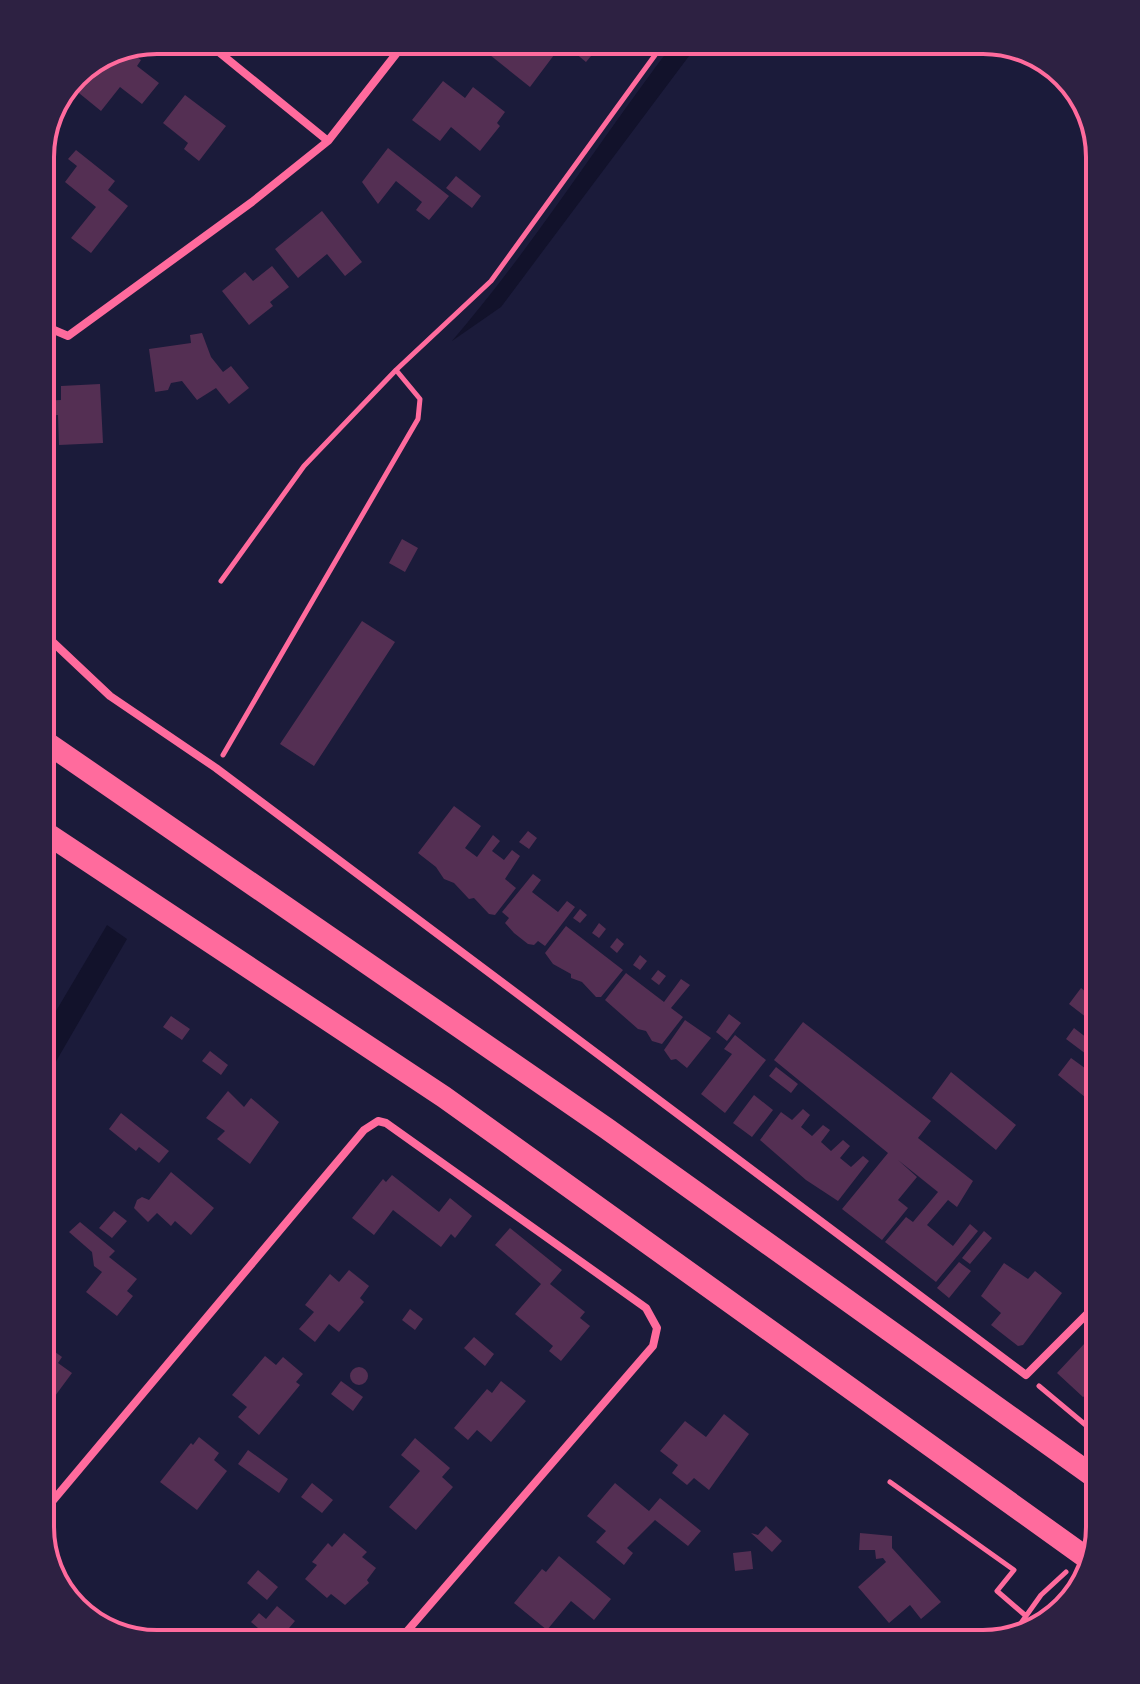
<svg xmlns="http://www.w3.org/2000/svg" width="1140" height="1684" font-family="'Crimson Pro',serif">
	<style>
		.water { fill: #12122b }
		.building { fill: #542f53 }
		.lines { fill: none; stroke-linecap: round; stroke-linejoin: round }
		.path { stroke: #ff6b9d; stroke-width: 5 }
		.minor { stroke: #ff6b9d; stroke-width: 8 }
		.trunk { stroke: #ff6b9d; stroke-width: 22 }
		.rim { fill: none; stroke: #ff6b9d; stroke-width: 4 }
	</style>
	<rect width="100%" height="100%" fill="#1b1b3a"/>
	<path class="water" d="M676,40H701L501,307L452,341C533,247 600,139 676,40Z
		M107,925L127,939L40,1089V1038Z"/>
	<path class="building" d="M501,40H595L601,44L586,62L563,43L530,87L490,55Z
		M129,51L141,60L137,66L159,83L142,104L120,87L101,111L74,89L95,64Z
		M443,81L465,98L473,87L505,112L497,123L500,126L480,151L451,127L440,141L412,120Z
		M185,95L226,126L199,161L184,149L188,143L163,123Z
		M388,148L449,196L429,220L416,210L422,202L396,181L378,204L362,182Z
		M76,150L115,181L108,190L128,206L91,253L71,238L96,207L65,182L77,166L68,159Z
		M456,176L481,196L472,208L446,188Z
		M322,211L362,262L345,276L327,254L298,278L275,249Z
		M272,266L289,287L270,302L273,306L249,325L222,291L245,272L253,281Z
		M202,333L211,357L223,372L231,366L249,388L229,404L216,388L197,400L182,381L171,383L168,390L155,392L149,349L191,343L190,335Z
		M100,384L103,443L59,445L58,415L40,416V401L61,400V386Z
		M402,539L418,548L405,572L389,563Z
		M362,621L395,642L314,766L280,744Z
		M454,806L481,826L465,848L477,857L493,835L500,841L492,851L504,860L512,850L520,856L505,879L516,888L495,915L489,914L474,898L469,899L454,883L444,879L436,867L418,853Z
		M528,831L537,838L529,849L519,842Z
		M533,874L541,880L532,892L558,912L567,901L575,907L545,946L538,941L534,945L528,944L514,933L505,923L509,918L502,912Z
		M580,909L587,915L580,923L573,918Z
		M599,923L606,929L599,938L592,933Z
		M566,926L623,970L601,997H596L582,982L571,978V974L553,964L545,953Z
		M617,938L624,944L617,953L610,947Z
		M640,955L647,961L640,970L633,965Z
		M1100,969V998L1086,987Z
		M658,970L666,976L659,985L651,979Z
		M626,973L664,1002L681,979L690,985L671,1008L683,1017L662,1044L652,1041L646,1031L638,1029L605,1000Z
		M1081,988L1100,1003V1028L1069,1004Z
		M729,1014L741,1023L727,1041L716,1032Z
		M171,1016L190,1029L182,1040L163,1027Z
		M685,1020L711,1038L687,1068L676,1059L671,1060L664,1050Z
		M803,1022L931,1121L918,1138L973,1181L957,1207L948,1200L927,1225L953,1246L970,1224L978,1231L936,1282L885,1242L906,1217L913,1222L938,1192L898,1160L917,1177L898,1200L908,1208L882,1240L842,1209L888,1153L774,1060Z
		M1074,1028L1100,1048L1094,1060L1066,1039Z
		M735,1035L766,1060L725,1113L701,1094L732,1054L724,1049Z
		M210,1051L228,1065L221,1075L202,1061Z
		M1071,1058L1100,1079V1091L1091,1102L1058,1075Z
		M776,1067L798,1084L791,1093L769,1076Z
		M951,1072L1016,1125L996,1150L932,1098Z
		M228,1091L244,1107L251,1098L279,1122L250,1164L217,1139L225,1131L206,1118Z
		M754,1095L773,1110L752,1137L733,1123Z
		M803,1109L810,1115L801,1127L812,1136L823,1125L830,1130L821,1142L831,1151L843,1140L850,1146L840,1158L851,1167L863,1156L869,1161L838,1201L806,1180L760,1140L781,1112L792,1120Z
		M121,1113L169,1151L159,1163L139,1147L136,1151L109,1129Z
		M171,1172L214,1208L191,1235L175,1221L171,1226L157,1213L148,1222L134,1208L137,1200L142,1197L149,1200Z
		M392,1175L439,1212L450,1198L472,1216L455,1238L451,1234L441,1247L393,1210L374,1235L352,1218L383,1179L386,1182Z
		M114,1211L127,1221L112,1238L99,1228Z
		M80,1222L115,1251L109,1257L137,1279L127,1291L133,1296L117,1316L86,1292L102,1272L94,1266L92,1252L69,1232Z
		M510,1228L562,1270L550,1284L585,1312L580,1318L590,1326L561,1361L549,1351L553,1346L515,1314L541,1284L495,1245Z
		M984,1231L992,1238L970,1264L962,1258Z
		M959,1262L971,1271L949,1298L937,1288Z
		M1004,1263L1028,1279L1035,1271L1062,1293L1023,1345L1018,1346L991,1325L1001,1313L981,1296Z
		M349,1270L369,1286L360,1298L364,1302L339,1332L329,1324L315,1342L299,1329L314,1312L305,1305L330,1274L339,1282Z
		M410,1309L423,1319L415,1330L402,1320Z
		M474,1337L494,1354L485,1366L464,1348Z
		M1100,1338V1386L1083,1397L1057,1373L1085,1343L1091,1348Z
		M40,1341L62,1357L58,1363L72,1373L55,1396L40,1385Z
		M265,1356L276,1365L283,1357L303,1374L296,1382L300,1385L259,1435L238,1417L247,1407L232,1395Z
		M350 1376a9 9 0 1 1 18 0a9 9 0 1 1-18 0Z
		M341,1381L363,1397L353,1411L331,1394Z
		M501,1381L526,1401L491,1442L477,1430L468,1440L454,1428L487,1389L492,1393Z
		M724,1414L749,1434L709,1490L694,1478L687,1485L672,1473L678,1465L660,1451L685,1421L706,1437Z
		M199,1437L219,1453L214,1460L227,1471L197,1510L160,1482L191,1443L193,1445Z
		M415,1438L450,1468L442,1477L453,1487L416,1530L389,1507L420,1471L401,1455Z
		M248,1450L288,1479L279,1493L238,1464Z
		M312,1483L333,1500L322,1513L301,1497Z
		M615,1483L649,1511L660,1498L701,1531L688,1546L655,1520L627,1548L633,1553L624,1565L596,1542L606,1531L587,1516Z
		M766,1526L782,1541L772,1552L751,1533L758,1535Z
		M344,1533L367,1552L362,1557L376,1568L367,1580L369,1583L345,1605L331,1594L327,1598L305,1579L317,1565L312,1562L328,1543L332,1547Z
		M860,1533L892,1536V1548L941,1602L921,1619L910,1605L889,1623L858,1587L886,1562L883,1558L876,1559L875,1550H859Z
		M751,1551L753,1569L735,1571L733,1553Z
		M559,1556L611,1599L594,1620L571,1601L547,1630L514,1603L542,1569L546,1572Z
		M258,1570L278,1587L267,1600L247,1583Z
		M277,1606L295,1621L284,1634L296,1644H245L258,1628L251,1622L259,1613L266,1619Z
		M113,1622L133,1638L107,1629Z
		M805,1629L815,1639L810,1644H790Z
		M166,1633L178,1644H156Z"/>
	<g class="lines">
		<path class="path" d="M221,581L304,466L396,370L491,281L666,40
			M223,755L418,419L420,399L396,370
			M1039,1386L1100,1437
			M890,1482L1014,1570L997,1591L1026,1616
			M1011,1637L1041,1595L1066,1572"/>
		<path class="minor" d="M204,40L328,141
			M40,324L68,336L252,202L328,141L407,40
			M40,630L110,696L216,768L1026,1375L1100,1301
			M40,1516L364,1130L378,1121L386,1123L646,1308L657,1328L653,1346L396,1644"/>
		<path class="trunk" d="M40,738L606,1128L1100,1481
			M40,829L444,1097L1091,1561"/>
	</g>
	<path d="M0 0H1140V1684H0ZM157 54H983A103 103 0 0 1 1086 157V1527A103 103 0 0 1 983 1630H157A103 103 0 0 1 54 1527V157A103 103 0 0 1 157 54Z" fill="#2d2142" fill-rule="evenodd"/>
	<path class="rim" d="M157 54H983A103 103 0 0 1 1086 157V1527A103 103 0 0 1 983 1630H157A103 103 0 0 1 54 1527V157A103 103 0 0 1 157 54Z"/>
</svg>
